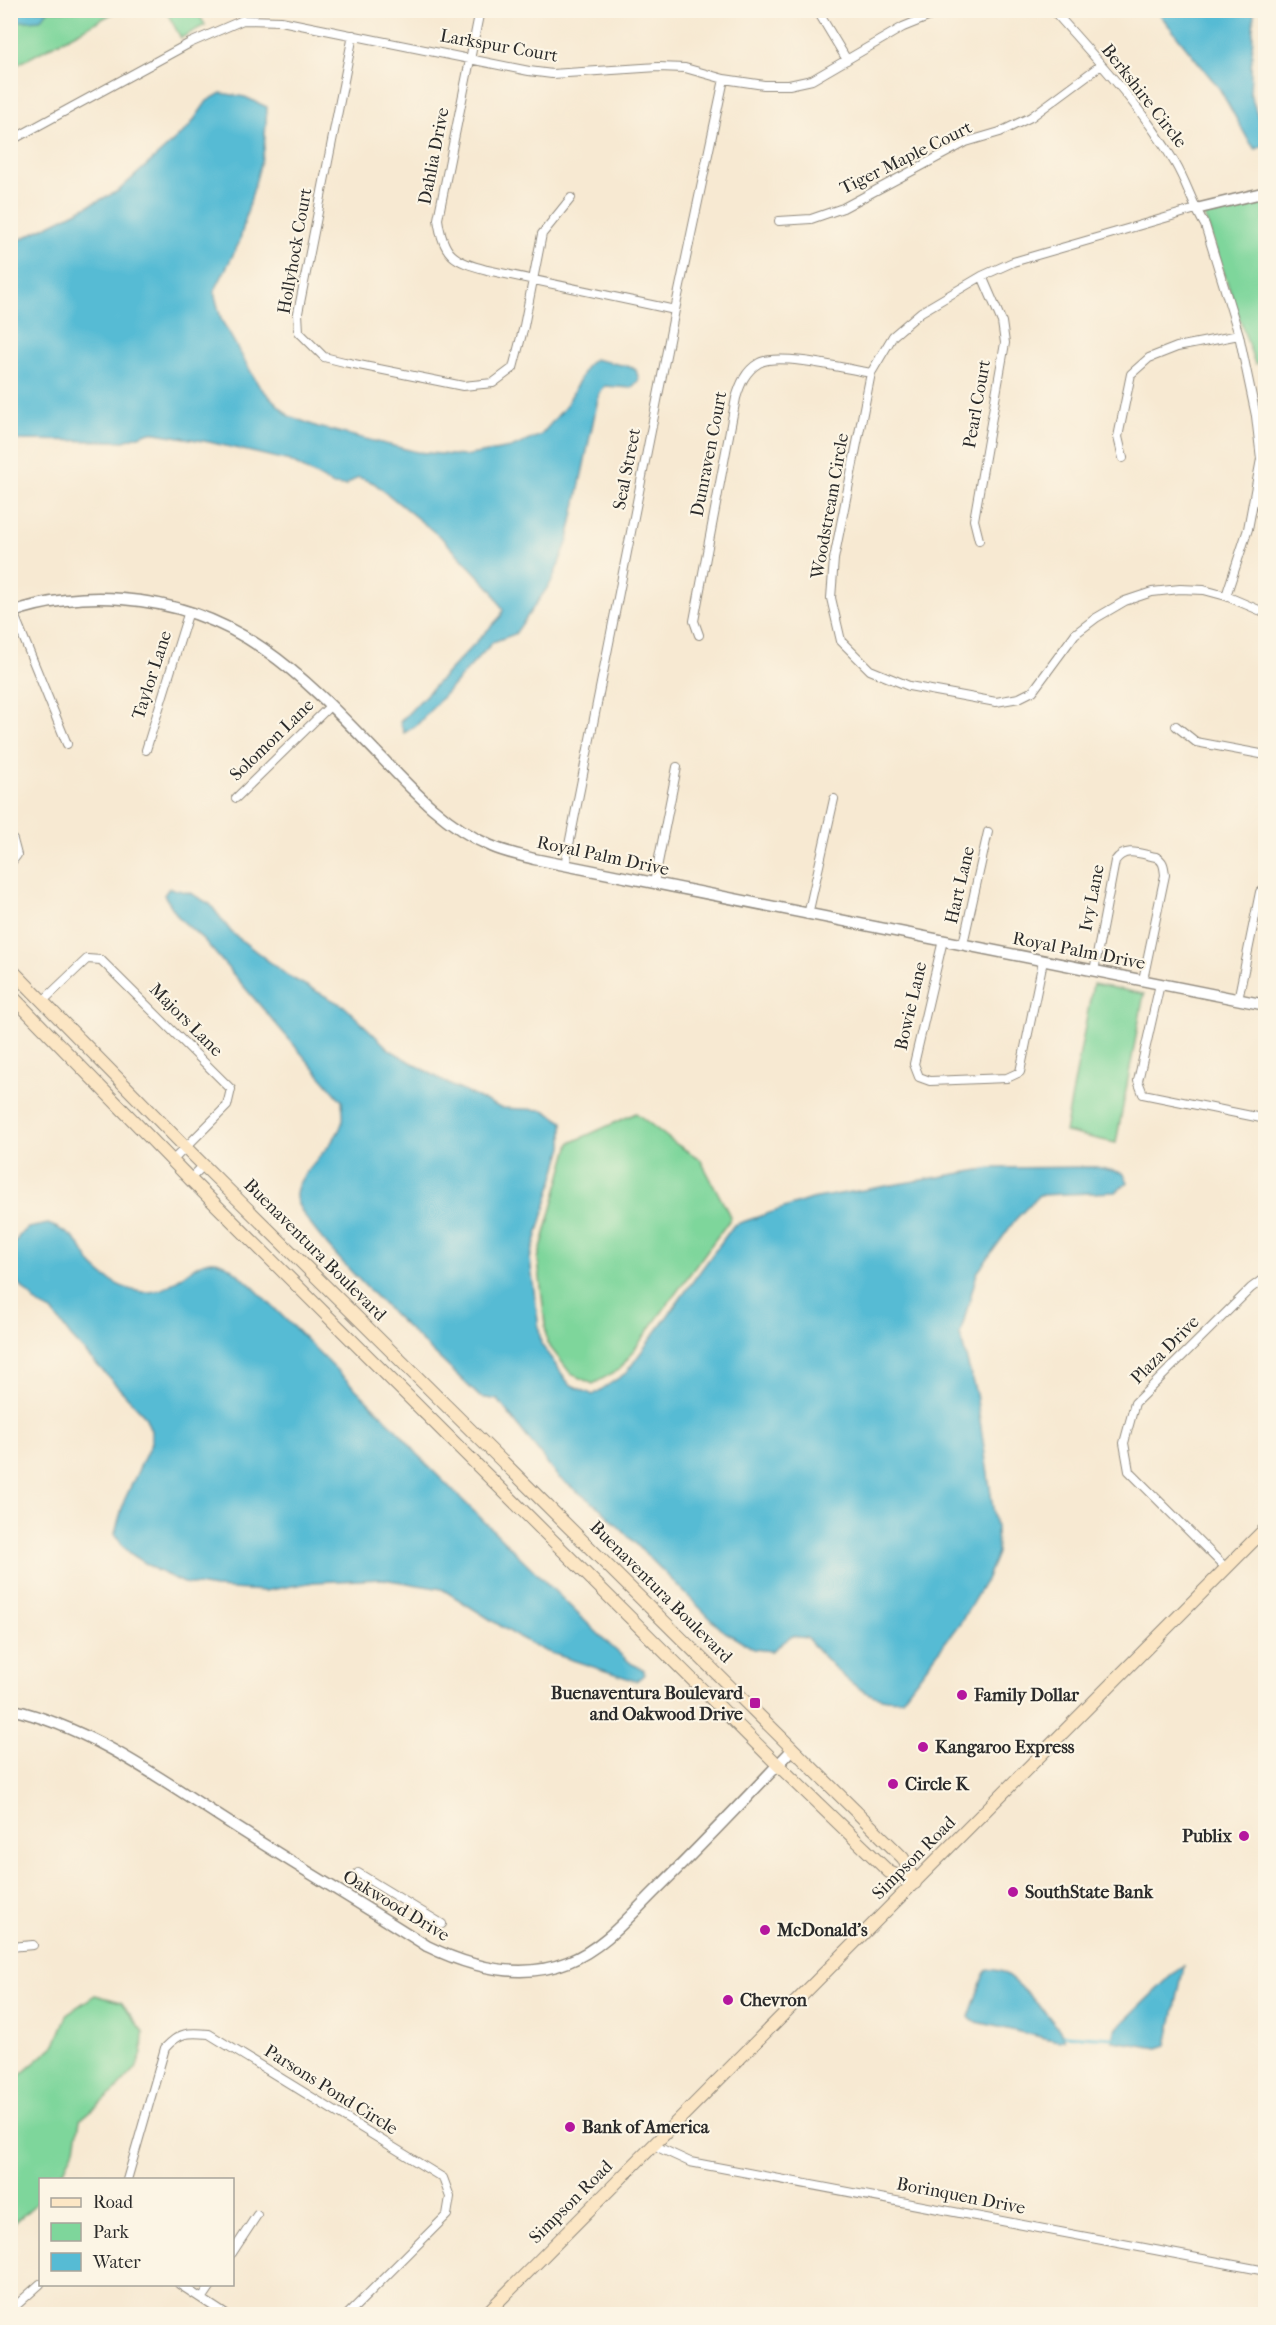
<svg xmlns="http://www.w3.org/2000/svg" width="1276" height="2325" font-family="'IM FELL French Canon',serif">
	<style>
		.green { fill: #7ed69b; stroke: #548063; stroke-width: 1.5 }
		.water { fill: #56bbd4; stroke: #407380; stroke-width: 1.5 }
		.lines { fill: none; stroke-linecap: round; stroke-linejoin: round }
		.stream { stroke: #56bbd4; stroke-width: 3 }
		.minor-casing { stroke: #918a7e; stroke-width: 10 }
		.tertiary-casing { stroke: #918a7e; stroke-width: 13 }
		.secondary-casing { stroke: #918a7e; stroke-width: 14 }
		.minor { stroke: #fff; stroke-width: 8 }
		.tertiary { stroke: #fff; stroke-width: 10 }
		.secondary { stroke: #fce6c4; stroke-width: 12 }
		.poi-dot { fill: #b5179e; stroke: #fcf5e5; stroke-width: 2 }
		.labels { text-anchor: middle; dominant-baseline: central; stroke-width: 4.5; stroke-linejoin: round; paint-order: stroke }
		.street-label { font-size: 18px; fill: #2b2b2b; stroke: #fcf5e5 }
		.poi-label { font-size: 18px; font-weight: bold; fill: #2b2b2b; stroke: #fcf5e5; text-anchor: start }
	</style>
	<rect width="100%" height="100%" fill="#fcf5e5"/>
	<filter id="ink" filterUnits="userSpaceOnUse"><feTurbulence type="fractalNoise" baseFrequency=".0167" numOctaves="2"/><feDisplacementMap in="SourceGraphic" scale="12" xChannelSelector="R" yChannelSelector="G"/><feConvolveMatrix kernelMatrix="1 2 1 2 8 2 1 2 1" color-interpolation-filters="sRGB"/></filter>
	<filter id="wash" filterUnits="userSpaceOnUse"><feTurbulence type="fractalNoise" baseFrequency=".008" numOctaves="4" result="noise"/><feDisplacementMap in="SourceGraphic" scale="24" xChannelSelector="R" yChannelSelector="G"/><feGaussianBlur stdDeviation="1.35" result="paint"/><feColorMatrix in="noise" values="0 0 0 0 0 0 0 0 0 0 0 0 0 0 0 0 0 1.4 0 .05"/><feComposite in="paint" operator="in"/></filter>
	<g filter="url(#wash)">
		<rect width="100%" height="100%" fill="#f7e9d2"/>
		<path class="green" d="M11,11H117L11,68Z
			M166,11H197L205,25L181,38Z
			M1265,199V362L1255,364L1203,212Z
			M1093,984L1144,994L1116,1143L1065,1132Z
			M636,1113L676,1144L700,1159L731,1218L620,1369L593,1384L571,1374L547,1343L538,1259L570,1143Z
			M95,1995L121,2002L143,2032L142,2053L136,2068L116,2090L80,2120L75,2147L60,2179L40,2180V2200L11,2226V2080L19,2076L55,2045L68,2013Z"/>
		<path class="water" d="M11,10H48V11L40,20L11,22Z
			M1157,11H1254L1250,93L1264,134L1263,146L1256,149L1250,143L1219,88Z
			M221,93L245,97L267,107L264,150L239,243L214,292L221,319L259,386L289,416L318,427L417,452L464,456L511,448L541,435L566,406L587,365L594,359L631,367L636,370L639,380L631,388L605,386L599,394L568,540L552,581L515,634L493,642L416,726L404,733L400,722L501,616L503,610L492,590L444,540L374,483L358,477L345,486L333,485L290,461L209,442L150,432L124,441L11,440V244L118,191L189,127L207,101Z
			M169,888L190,893L210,904L232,933L288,976L344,1006L390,1050L452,1086L501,1108L544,1110L563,1122V1147L530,1259L541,1344L569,1384L593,1395L626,1373L734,1225L811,1199L991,1168L1096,1167L1123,1173L1128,1182L1116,1192L1039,1195L1015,1220L977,1273L960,1335L976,1394L996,1528L997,1553L986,1580L962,1620L902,1699C863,1705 830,1664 807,1638L792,1636L772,1651L753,1649L722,1630L601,1509L558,1477L498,1400L480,1397C450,1367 296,1229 296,1196C295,1173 339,1145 343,1119C344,1114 342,1107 342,1101L204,940L179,918L164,895Z
			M48,1224C59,1228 72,1235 79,1244C84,1251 88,1261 94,1267C108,1281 125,1290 143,1292C174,1295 191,1259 214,1261C228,1262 242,1278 252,1286L399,1432L426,1464L581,1617L613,1648L632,1664L643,1669L644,1675L636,1681L545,1651L515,1635L442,1589L383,1579L314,1582L265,1591L215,1588L184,1583L156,1570L131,1554L122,1545L115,1534L124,1501L151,1443V1431L145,1416L71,1337L52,1311L39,1305L15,1280L11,1259L13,1247L19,1236L28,1228Z
			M1184,1966L1167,2045L1158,2048L1113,2041L1115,2030L1179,1968Z
			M988,1969C992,1970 998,1970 1002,1972C1016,1979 1061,2027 1065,2040L1058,2041L973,2021L969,2017L984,1974Z"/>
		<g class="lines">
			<path class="stream" d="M1064,2035L1113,2038"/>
		</g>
	</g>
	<g filter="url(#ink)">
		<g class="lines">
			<defs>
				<path id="minor" d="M480,10L438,219C443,256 454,261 487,270L675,310
					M817,10L847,60
					M1053,10C1096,59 1142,107 1175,163C1187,183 1193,206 1205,225L1239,335L1256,416L1261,459L1248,529L1226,596
					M353,35L298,313L299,332L324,357L344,362L463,386L493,383L513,368L524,326L542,234L571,198
					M10,141L190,43L243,20L281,21L529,71L552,74L658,67L685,68L724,79L764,85H789L812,80L903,27L945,10
					M1196,209L1013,262L982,276L921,312L893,336L871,373L834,559L831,598L841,641L870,670L909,686L996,702L1019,698L1033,691L1075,634L1096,618L1125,601L1152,592L1180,589L1204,590L1226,596L1266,613
					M779,221L811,219L843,208L966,142L1000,132L1031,117L1101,65
					M1123,458L1118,437L1131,374L1149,358L1177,347L1239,335
					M979,540L974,520L1005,343L1002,322L982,276
					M13,612L67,744
					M699,635L694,621L736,398C740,385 745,371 759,363C779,352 847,369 871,373
					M1176,726L1196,742L1266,755
					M146,750L189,611
					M236,798L330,706
					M10,837L13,840L17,855L10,864
					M565,865L675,310L724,79
					M654,883L677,767
					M808,915L834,799
					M943,940L914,1064L919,1077L930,1081L1007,1078L1020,1072L1043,961
					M963,944L988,832
					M1094,971L1115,861C1125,846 1141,854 1156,857C1164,861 1164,867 1165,875L1143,980
					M1160,984L1138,1081L1143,1094L1261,1118L1266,1116
					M44,1000L87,959L101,960L231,1089L227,1106L172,1161
					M1238,1000L1260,892L1266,888
					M190,1179L204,1165
					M1226,1568L1129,1471L1124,1443L1135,1403L1251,1288L1266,1277
					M358,1873L442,1924
					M10,1947L33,1945
					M653,2145L690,2162L1266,2271
					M127,2180L165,2048C180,2032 188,2032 209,2034L443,2178L450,2197L447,2215L348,2314
					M232,2253L257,2215
					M179,2284L225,2314
					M202,2299L212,2284
					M10,2311L40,2284"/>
				<path id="tertiary" d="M1196,209L1266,192
					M10,613C45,600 86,596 122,599C240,607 305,678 382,758C413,791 448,828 491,846C504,852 520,855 534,859L1266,1005
					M10,1709C93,1728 162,1780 233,1825C297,1866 363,1905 427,1946C470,1967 521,1981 568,1962C602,1949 628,1918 653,1893C701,1846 747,1797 793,1749"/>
				<path id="secondary" d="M10,968L186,1148L903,1858L915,1883
					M10,994L190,1179L778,1765L889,1872L915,1883
					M486,2314L1266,1528"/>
			</defs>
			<use href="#minor" class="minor-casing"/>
			<use href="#tertiary" class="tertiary-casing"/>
			<use href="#secondary" class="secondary-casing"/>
			<use href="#minor" class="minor"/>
			<use href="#tertiary" class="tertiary"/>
			<use href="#secondary" class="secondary"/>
		</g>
	</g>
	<g class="poi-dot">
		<circle cx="962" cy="1695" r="6"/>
		<rect x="749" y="1697" width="12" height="12" rx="3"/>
		<circle cx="923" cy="1747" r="6"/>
		<circle cx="893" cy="1784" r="6"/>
		<circle cx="1244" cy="1836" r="6"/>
		<circle cx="1013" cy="1892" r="6"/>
		<circle cx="765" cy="1930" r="6"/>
		<circle cx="728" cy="2000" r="6"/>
		<circle cx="570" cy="2127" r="6"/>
	</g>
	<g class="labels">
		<g class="street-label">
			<text transform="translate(499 46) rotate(10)">Larkspur Court</text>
			<text transform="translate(1144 96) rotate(52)">Berkshire Circle</text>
			<text transform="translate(434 156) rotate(-79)">Dahlia Drive</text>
			<text transform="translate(906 158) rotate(-26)">Tiger Maple Court</text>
			<text transform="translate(295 251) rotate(-80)">Hollyhock Court</text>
			<text transform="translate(977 404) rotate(-80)">Pearl Court</text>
			<text transform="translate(709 454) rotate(-79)">Dunraven Court</text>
			<text transform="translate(627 469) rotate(-79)">Seal Street</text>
			<text transform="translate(830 506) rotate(-80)">Woodstream Circle</text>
			<text transform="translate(152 675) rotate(-72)">Taylor Lane</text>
			<text transform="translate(272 740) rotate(-44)">Solomon Lane</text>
			<text transform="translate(603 856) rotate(12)">Royal Palm Drive</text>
			<text transform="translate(960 885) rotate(-77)">Hart Lane</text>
			<text transform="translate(1092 898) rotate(-79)">Ivy Lane</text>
			<text transform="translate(1079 951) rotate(11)">Royal Palm Drive</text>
			<text transform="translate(911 1006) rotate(-77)">Bowie Lane</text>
			<text transform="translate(186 1020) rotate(45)">Majors Lane</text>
			<text transform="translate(315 1250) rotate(45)">Buenaventura Boulevard</text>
			<text transform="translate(1165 1350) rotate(-45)">Plaza Drive</text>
			<text transform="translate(661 1592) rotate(45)">Buenaventura Boulevard</text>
			<text transform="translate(914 1858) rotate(-45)">Simpson Road</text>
			<text transform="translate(396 1906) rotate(31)">Oakwood Drive</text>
			<text transform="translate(331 2090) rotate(32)">Parsons Pond Circle</text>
			<text transform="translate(961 2196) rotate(11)">Borinquen Drive</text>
			<text transform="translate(571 2202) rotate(-45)">Simpson Road</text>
		</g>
		<g class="poi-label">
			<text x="743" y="1693" text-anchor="end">Buenaventura Boulevard<tspan x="743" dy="21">and Oakwood Drive</tspan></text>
			<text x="974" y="1695">Family Dollar</text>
			<text x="935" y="1747">Kangaroo Express</text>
			<text x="905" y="1784">Circle K</text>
			<text x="1232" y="1836" text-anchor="end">Publix</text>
			<text x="1025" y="1892">SouthState Bank</text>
			<text x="777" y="1930">McDonald's</text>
			<text x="740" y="2000">Chevron</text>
			<text x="582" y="2127">Bank of America</text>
		</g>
	</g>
	<rect width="1276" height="2325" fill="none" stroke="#fcf5e5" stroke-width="36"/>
	<rect x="39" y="2178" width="195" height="108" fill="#fcf5e5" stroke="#a8a49b" stroke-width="1.5"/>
	<rect x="51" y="2198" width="30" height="9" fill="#fce6c4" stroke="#a8a49b" stroke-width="1.5"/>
	<text x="93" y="2208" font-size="18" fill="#2b2b2b">Road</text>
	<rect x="51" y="2223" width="30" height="18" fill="#7ed69b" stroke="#a8a49b" stroke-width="1.5"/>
	<text x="93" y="2238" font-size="18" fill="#2b2b2b">Park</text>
	<rect x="51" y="2253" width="30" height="18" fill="#56bbd4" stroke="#a8a49b" stroke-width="1.5"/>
	<text x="93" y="2268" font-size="18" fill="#2b2b2b">Water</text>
</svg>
